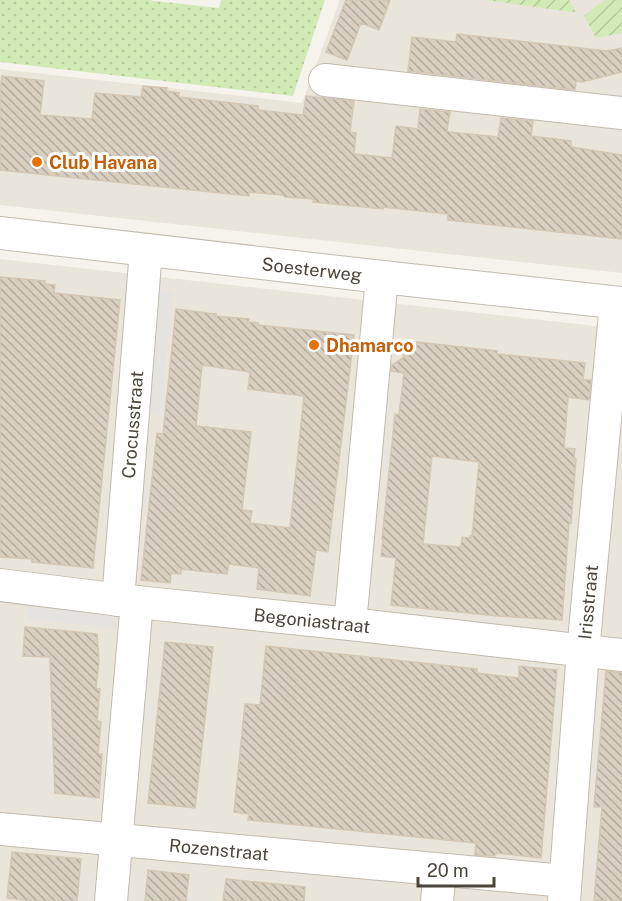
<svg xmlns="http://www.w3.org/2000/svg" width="622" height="901" font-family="'Public Sans',sans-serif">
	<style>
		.residential { fill: #eae5da }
		.grass { fill: url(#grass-dots) }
		.garden { fill: url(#garden-furrows) }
		.parking { fill: #e5e3e0 }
		.building { fill: url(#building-back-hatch); stroke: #d3c7b4; stroke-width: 1.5; fill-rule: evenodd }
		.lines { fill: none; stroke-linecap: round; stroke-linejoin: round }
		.minor-casing { stroke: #c2bbae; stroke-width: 34 }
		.minor { stroke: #fff; stroke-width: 32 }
		.food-dot { fill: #e8710a; stroke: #fff; stroke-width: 2 }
		.labels { text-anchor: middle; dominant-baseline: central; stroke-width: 6; stroke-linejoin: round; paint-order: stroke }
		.food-label { font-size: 18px; font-weight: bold; fill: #c56008; stroke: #fff; text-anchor: start }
		.street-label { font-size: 18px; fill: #4b4439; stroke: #fff }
	</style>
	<defs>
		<pattern id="grass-dots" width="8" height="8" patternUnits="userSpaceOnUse" patternTransform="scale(1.5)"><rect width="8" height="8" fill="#d2eab5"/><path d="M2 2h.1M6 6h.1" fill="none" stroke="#b6ca9c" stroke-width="1.8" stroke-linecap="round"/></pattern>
		<pattern id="garden-furrows" width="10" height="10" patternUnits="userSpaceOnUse" patternTransform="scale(1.5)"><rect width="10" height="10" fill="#d2eab5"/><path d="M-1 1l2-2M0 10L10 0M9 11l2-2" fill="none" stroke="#b6ca9c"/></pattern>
		<pattern id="building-back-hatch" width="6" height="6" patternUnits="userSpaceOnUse" patternTransform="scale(1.5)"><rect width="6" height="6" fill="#d8cfc1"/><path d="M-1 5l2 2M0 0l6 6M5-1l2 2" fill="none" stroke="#b1aa9e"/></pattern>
	</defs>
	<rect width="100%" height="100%" fill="#f6f3ec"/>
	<path class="residential" d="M340,0H622V273L0,205V69L302,103Z
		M0,259L622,329V901H0Z"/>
	<path class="grass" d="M0,0H147L219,8L221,0H325L293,96L0,62Z"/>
	<path class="garden" d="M485,0H569L576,12H572Z
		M604,0H622V33L596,38L584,16Z"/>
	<path class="parking" d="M153,289L173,291L160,415L140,413Z
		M29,599L118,608L116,628L27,619Z"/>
	<path class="building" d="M346,0H390L379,30L361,23L347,60L326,52Z
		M457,34L607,51L622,48V72L582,82L576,81L575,90L408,71L412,37L456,42Z
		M2,76L44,81L40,115L92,119L95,93L141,97L143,86L167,88L166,91L179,93V97L258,106V110L303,115L306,96L354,101L350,132L356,133L354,154L392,158L396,126L418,129L420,109L450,112L447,131L449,132L498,137L501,118L533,121L531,136L571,141V147L622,155V239L448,220V214L383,207V209L313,202L314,199L285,197L283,195L249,192V196L0,170V90Z
		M0,277L45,281V284L55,285L54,293L120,300L93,568L32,562V559L0,557Z
		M176,309L216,314L215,316L249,319L248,322L258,323V325L354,335L328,552L316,550L310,596L257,589L259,568L229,564L227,574L181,569V574L171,573L170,583L141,580L157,433L163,434ZM202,365L250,372L248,389L304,396L290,528L250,523L252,511L242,510L251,432L196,426Z
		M417,342L497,351V354L585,363L583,380H591L589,400L568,397L564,448L575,449L574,457L576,459L571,523L569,524L562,620L498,616L391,605L396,558L381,556L383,539H382L395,414L399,415L404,373L391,371L392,365L403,358L404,346L408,347V344L417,345ZM432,456L479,462L472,536H470V538L462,537L461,547L423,544Z
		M25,627L97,634L99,661L96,688L100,689L97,721L101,722L98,754H102L99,798L55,793L50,657L23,656Z
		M165,642L213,647L195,808L148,803Z
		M266,646L477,669V673L519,678V666L557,670L541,858L496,853L495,856L475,855L476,843L248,820L249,814L234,812L245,704L260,705Z
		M606,671L622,673V901H594L602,807H594Z
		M12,852L81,859L77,901H34L7,898Z
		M148,870L189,875L186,901H145Z
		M226,879L305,887L304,901H223Z"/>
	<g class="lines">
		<defs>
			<g id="minor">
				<path d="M325,80L622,113"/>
				<path id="s1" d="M0,233L382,277L622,303"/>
				<path id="s2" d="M0,585L137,602L350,624L622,655"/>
				<path id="s3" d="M118,600L146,250"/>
				<path d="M350,624L382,277"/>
				<path id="s4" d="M0,829L565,881"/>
				<path d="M111,901L137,602"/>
				<path d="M437,901L440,870"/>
				<path id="s5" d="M564,901L583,651L616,303"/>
			</g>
		</defs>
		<use href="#minor" class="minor-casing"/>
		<use href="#minor" class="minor"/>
	</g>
	<g class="food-dot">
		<circle cx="37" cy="162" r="6"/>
		<circle cx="314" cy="345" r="6"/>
	</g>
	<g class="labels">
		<g class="food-label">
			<text x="49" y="162">Club Havana</text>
			<text x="326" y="345">Dhamarco</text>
		</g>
		<g class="street-label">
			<text stroke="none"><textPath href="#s1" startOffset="314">Soesterweg</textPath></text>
			<text stroke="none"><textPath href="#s3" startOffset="176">Crocusstraat</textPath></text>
			<text stroke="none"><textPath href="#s5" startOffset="300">Irisstraat</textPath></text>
			<text stroke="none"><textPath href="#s2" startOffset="314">Begoniastraat</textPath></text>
			<text stroke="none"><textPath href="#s4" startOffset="220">Rozenstraat</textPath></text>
		</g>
	</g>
	<path d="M418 877v9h76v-9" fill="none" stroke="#4b4439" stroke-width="3"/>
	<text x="427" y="877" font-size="18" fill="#4b4439" stroke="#ffffff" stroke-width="4.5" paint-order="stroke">20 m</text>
</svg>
